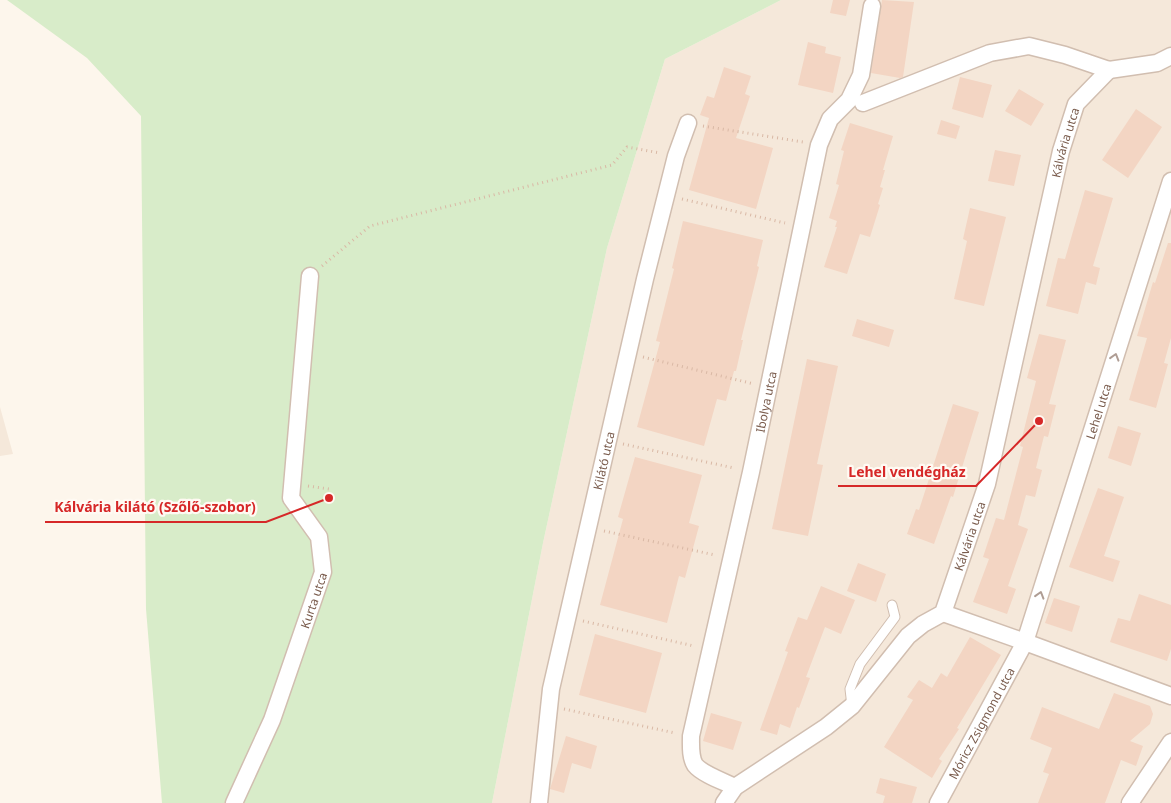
<svg xmlns="http://www.w3.org/2000/svg" width="1171" height="803" font-family="'Noto Sans',sans-serif">
	<style>
		.residential { fill: #f5e8da }
		.green { fill: #d8ecc9 }
		.building { fill: #f3d5c3 }
		.lines { fill: none; stroke-linecap: round; stroke-linejoin: round }
		.lane-casing { stroke: #d1beb0; stroke-width: 11 }
		.street-casing { stroke: #d1beb0; stroke-width: 19 }
		.path { stroke: #d9b8a5; stroke-width: 3; stroke-dasharray: 1 4; stroke-linecap: butt }
		.lane { stroke: #fff; stroke-width: 9 }
		.street { stroke: #fff; stroke-width: 16 }
		.oneway { stroke: #af9d94 }
		.labels { text-anchor: middle; dominant-baseline: central; stroke-width: 4.5; stroke-linejoin: round; paint-order: stroke }
		.street-label { font-size: 12px; fill: #7a5c4d; stroke: #fffaf3 }
		.leader { fill: none; stroke: #d62828; stroke-width: 2 }
		.callout-dot { fill: #d62828; stroke: #fffaf3; stroke-width: 2 }
		.callout-label { font-size: 14px; text-anchor: middle; font-weight: bold; fill: #d62828; stroke: #fffaf3; stroke-width: 4.5; stroke-linejoin: round; paint-order: stroke }
	</style>
	<rect width="100%" height="100%" fill="#fdf6ec"/>
	<path class="residential" d="M781,0H1171V803H492L543,543L607,248L665,59Z
		M0,407L13,454L0,456Z"/>
	<path class="green" d="M7,0H781L665,59L607,248L543,543L492,803H162L146,609L141,116L87,58Z"/>
	<path class="building" d="M833,0H850L846,16L830,13Z
		M882,0L914,2L903,77L900,78L871,73Z
		M808,42L826,47L825,53L841,57L833,93L798,85Z
		M724,67L751,76L745,94L750,96L736,138L773,148L756,209L689,190L709,118L700,115L707,96L714,98Z
		M960,77L992,85L983,118L952,109Z
		M1019,89L1044,104L1031,126L1005,111Z
		M1136,109L1162,127L1128,178L1102,160Z
		M941,120L960,126L956,139L937,134Z
		M850,123L893,136L883,170H885L880,187L883,188L878,204L880,205L870,237L860,234L847,274L824,267L837,227H835L837,221L829,218L839,185L836,184L844,151L841,150Z
		M995,150L1021,155L1014,186L988,181Z
		M1085,190L1113,198L1093,266L1100,268L1096,285L1086,282L1078,314L1046,306L1058,258L1065,259Z
		M970,208L1006,217L984,306L954,299L967,241L963,239Z
		M683,221L763,240L757,266L759,267L741,340H743L736,371H734L726,401L717,399L704,446L637,427L660,342L656,341L674,269L672,268Z
		M1168,243H1171V338L1164,363L1168,364L1156,408L1129,400L1147,338L1137,336L1153,282L1155,283Z
		M857,319L894,330L889,347L852,336Z
		M1039,334L1066,340L1049,404L1056,405L1048,437L1044,436L1036,468L1042,470L1035,497L1026,495L1018,525L1028,529L1008,586L1016,589L1007,614L973,602L989,559L983,557L996,518L1004,520L1023,447L1020,446L1036,381L1027,378Z
		M807,359L838,366L817,464L823,465L808,536L772,529Z
		M953,404L979,412L953,497L951,496L934,544L907,534L916,509L919,510Z
		M1118,426L1141,433L1131,466L1108,458Z
		M635,457L702,475L689,523L699,526L685,578L679,576L667,623L600,605L623,519L618,517Z
		M1098,488L1124,497L1104,556L1120,561L1113,582L1069,567Z
		M858,563L886,574L876,602L847,591Z
		M821,586L855,600L841,634L825,627L806,677L810,678L799,708L797,707L790,728L780,724L777,735L760,730L788,652L785,651L798,617L807,620Z
		M1139,594L1171,605V649L1167,661L1110,642L1118,618L1130,621Z
		M1054,598L1080,606L1072,632L1045,623Z
		M595,634L662,653L646,713L579,695Z
		M970,637L1001,655L957,728L959,729L939,759L942,761L932,778L884,747L913,700L907,697L919,680L932,688L941,673L947,677Z
		M1114,693L1150,706L1153,714L1150,724L1130,741L1143,746L1136,766L1121,760L1105,803H1038L1049,774L1043,772L1052,748L1030,739L1042,707L1099,729Z
		M711,713L742,722L733,750L703,741Z
		M566,736L597,746L591,769L572,763L564,793L550,789Z
		M880,778L917,787L912,803H883L885,796L876,793Z"/>
	<g class="lines">
		<defs>
			<path id="lane" d="M852,706L850,689L860,664L895,617L892,605"/>
			<g id="street">
				<path d="M863,103L990,53L1029,46L1065,55L1109,70L1157,63L1171,56"/>
				<path id="s1" d="M943,613L1025,642L1171,181"/>
				<path id="s2" d="M735,787C725,782 702,774 695,765C690,757 691,745 691,736L751,472L819,145L830,119L849,100L861,75L872,6"/>
				<path id="s3" d="M234,803L272,720L323,572L319,537L291,498L310,276"/>
				<path id="s4" d="M539,803L551,689L645,279L676,156L688,123"/>
				<path id="s5" d="M724,803L735,787L826,727L852,706L908,636L923,624L943,613L987,484L1061,151L1076,104L1109,70"/>
				<path id="s6" d="M938,803L1025,642L1171,696"/>
				<path d="M1130,803L1171,742"/>
			</g>
		</defs>
		<use href="#lane" class="lane-casing"/>
		<use href="#street" class="street-casing"/>
		<path class="path" d="M703,126L803,142
			M682,199L785,223
			M322,266L370,226L612,165L627,147L660,153
			M643,357L754,384
			M623,444L734,468
			M308,486L329,489
			M604,531L715,555
			M583,621L694,646
			M564,709L675,733"/>
		<use href="#lane" class="lane"/>
		<use href="#street" class="street"/>
	</g>
	<defs><path id="oneway-chevron" d="M-2-3.5L2.5 0L-2 3.5" fill="none" stroke-width="1.6" stroke-linecap="round" stroke-linejoin="round" transform="scale(1.25)"/></defs>
	<g class="oneway">
		<use href="#oneway-chevron" transform="translate(1115 357) rotate(-73)"/>
		<use href="#oneway-chevron" transform="translate(1040 595) rotate(-73)"/>
	</g>
	<g class="labels">
		<g class="street-label">
			<text stroke="none"><textPath href="#s5" startOffset="780">Kálvária utca</textPath></text>
			<text stroke="none"><textPath href="#s2" startOffset="418">Ibolya utca</textPath></text>
			<text stroke="none"><textPath href="#s1" startOffset="329">Lehel utca</textPath></text>
			<text stroke="none"><textPath href="#s4" startOffset="349">Kilátó utca</textPath></text>
			<text stroke="none"><textPath href="#s5" startOffset="375">Kálvária utca</textPath></text>
			<text stroke="none"><textPath href="#s3" startOffset="218">Kurta utca</textPath></text>
			<text stroke="none"><textPath href="#s6" startOffset="91">Móricz Zsigmond utca</textPath></text>
		</g>
	</g>
	<path class="leader" d="M1039 421L976 486H838M329 498L266 522H45"/>
	<g class="callout-dot">
		<circle cx="1039" cy="421" r="5"/>
		<circle cx="329" cy="498" r="5"/>
	</g>
	<g class="callout-label">
		<text x="907" y="477">Lehel vendégház</text>
		<text x="155" y="512">Kálvária kilátó (Szőlő-szobor)</text>
	</g>
</svg>
